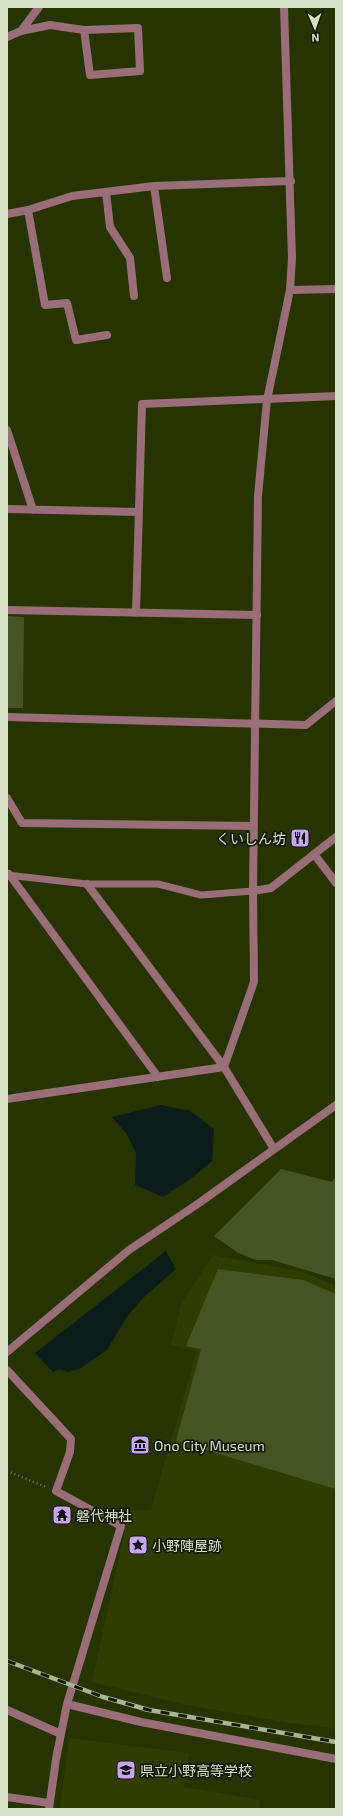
<svg xmlns="http://www.w3.org/2000/svg" width="343" height="1816" font-family="'Exo 2','Noto Sans JP',sans-serif">
	<style>
		.built { fill: #2f3e00 }
		.green { fill: #465423 }
		.water { fill: #0a1d1a }
		.lines { fill: none; stroke-linecap: round; stroke-linejoin: round }
		.path { stroke: #6d794f; stroke-width: 2.5; stroke-dasharray: 1 3; stroke-linecap: butt }
		.service { stroke: #996e78; stroke-width: 7 }
		.minor { stroke: #996e78; stroke-width: 8 }
		.tertiary { stroke: #996e78; stroke-width: 8 }
		.rail-casing { stroke: #aab594; stroke-width: 4.5 }
		.rail { stroke: #131906; stroke-width: 3; stroke-dasharray: 9; stroke-linecap: butt }
		.labels { text-anchor: middle; dominant-baseline: central; stroke-width: 3.5; stroke-linejoin: round; paint-order: stroke }
		.poi-label { font-size: 14px; fill: #d6e0c5; stroke: #131906; text-anchor: start }
	</style>
	<rect width="100%" height="100%" fill="#273400"/>
	<path class="built" d="M213,1255L303,1272L336,1286V1729L290,1723L187,1705L92,1682L129,1511L151,1510L197,1351L171,1345L182,1302Z
		M69,1738L189,1753L184,1787L260,1800L259,1809H60Z"/>
	<path class="green" d="M7,616L24,617L23,708H7Z
		M281,1169L332,1182L336,1176V1279L272,1260H256L238,1253L214,1236Z
		M218,1269L303,1280L336,1294V1489L176,1441L201,1349L186,1346Z"/>
	<path class="water" d="M161,1105L190,1111L214,1129L212,1161L193,1177L163,1197L135,1185L136,1153L126,1133L112,1117Z
		M166,1251L176,1269L142,1299L126,1318L107,1350L81,1368L68,1372L59,1369L53,1372L35,1353Z"/>
	<g class="lines">
		<path class="path" d="M7,1471L46,1487"/>
		<path class="service" d="M7,875L87,884H158L201,895L253,891"/>
		<path class="minor" d="M21,31L50,25L84,30L138,28L140,71L90,75L84,30
			M7,37L21,31L39,7
			M154,186L167,278
			M106,192L110,227L130,258L134,296
			M28,210L45,305L67,303L76,340L107,335
			M7,214L28,210L72,196L154,186L291,181
			M290,290L336,289
			M7,430L33,510
			M7,509L139,512
			M7,610L257,615
			M136,613L142,404L336,396
			M7,717L306,725L336,701
			M7,798L22,823L253,826
			M314,854L336,883
			M9,874L158,1077
			M253,891L271,888L336,837
			M7,1099L224,1067L87,884
			M7,1370L71,1439L70,1452L56,1491L121,1526L67,1704L56,1759L49,1809
			M67,1704L141,1722L336,1759
			M7,1710L61,1734
			M7,1797L49,1803"/>
		<path class="tertiary" d="M274,1149L224,1067L254,982L253,891L258,496L267,400L290,290L292,258L284,7
			M7,1352L129,1250L199,1203L336,1105"/>
		<defs>
			<path id="rail" d="M7,1661L103,1697L149,1710L336,1742"/>
		</defs>
		<use href="#rail" class="rail-casing"/>
		<use href="#rail" class="rail"/>
	</g>
	<defs>
		<symbol id="restaurant-square" viewBox="-11 -11 22 22"><rect x="-9" y="-9" width="18" height="18" rx="4" fill="#c6a6f0" stroke="#131906"/><path d="M-5-6h1v4h1v-4h1v4h1v-4h1v5L-1.5 .5V6h-2V.5L-5-1ZM5-6V6H3V1.5H1.5Q1.5-4 5-6Z" fill="#111"/></symbol>
		<symbol id="museum-square" viewBox="-11 -11 22 22"><rect x="-9" y="-9" width="18" height="18" rx="4" fill="#c6a6f0" stroke="#131906"/><path d="M0-6L6-3V-2H-6V-3ZM-5-1h2V3h-2ZM-1-1h2V3h-2ZM3-1h2V3H3ZM-6 4H6V6H-6Z" fill="#111"/></symbol>
		<symbol id="temple-square" viewBox="-11 -11 22 22"><rect x="-9" y="-9" width="18" height="18" rx="4" fill="#c6a6f0" stroke="#131906"/><path d="M0-6L5-2H3V0L6.5 2.5H4V6H1.5V3h-3V6H-4V2.5H-6.5L-3 0V-2H-5Z" fill="#111"/></symbol>
		<symbol id="sight-square" viewBox="-11 -11 22 22"><rect x="-9" y="-9" width="18" height="18" rx="4" fill="#c6a6f0" stroke="#131906"/><path d="M0-6L1.8-2.2L6-1.7L2.9 1.2L3.7 5.4L0 3.3L-3.7 5.4L-2.9 1.2L-6-1.7L-1.8-2.2Z" fill="#111"/></symbol>
		<symbol id="school-square" viewBox="-11 -11 22 22"><rect x="-9" y="-9" width="18" height="18" rx="4" fill="#c6a6f0" stroke="#131906"/><path d="M0-5L7-2L0 1L-7-2ZM-4 1L0 2.5L4 1V4Q0 6-4 4Z" fill="#111"/></symbol>
	</defs>
	<g fill-rule="evenodd">
		<use href="#restaurant-square" x="289" y="827" width="22" height="22"/>
		<use href="#museum-square" x="129" y="1434" width="22" height="22"/>
		<use href="#temple-square" x="51" y="1504" width="22" height="22"/>
		<use href="#sight-square" x="127" y="1534" width="22" height="22"/>
		<use href="#school-square" x="115" y="1759" width="22" height="22"/>
	</g>
	<g class="labels">
		<g class="poi-label">
			<text x="286" y="838" text-anchor="end">くいしん坊</text>
			<text x="154" y="1445">Ono City Museum</text>
			<text x="76" y="1515">磐代神社</text>
			<text x="152" y="1545">小野陣屋跡</text>
			<text x="140" y="1770">県立小野高等学校</text>
		</g>
	</g>
	<rect width="343" height="1816" fill="none" stroke="#d6e0c5" stroke-width="16"/>
	<g transform="translate(315 28) rotate(178)" stroke="#131906" stroke-width="3" paint-order="stroke">
	<path d="M0-3L7 15L0 10L-7 15Z" fill="#d6e0c5"/>
	<text y="-6" font-size="11" font-weight="bold" text-anchor="middle" fill="#d6e0c5">N</text>
	</g>
</svg>
